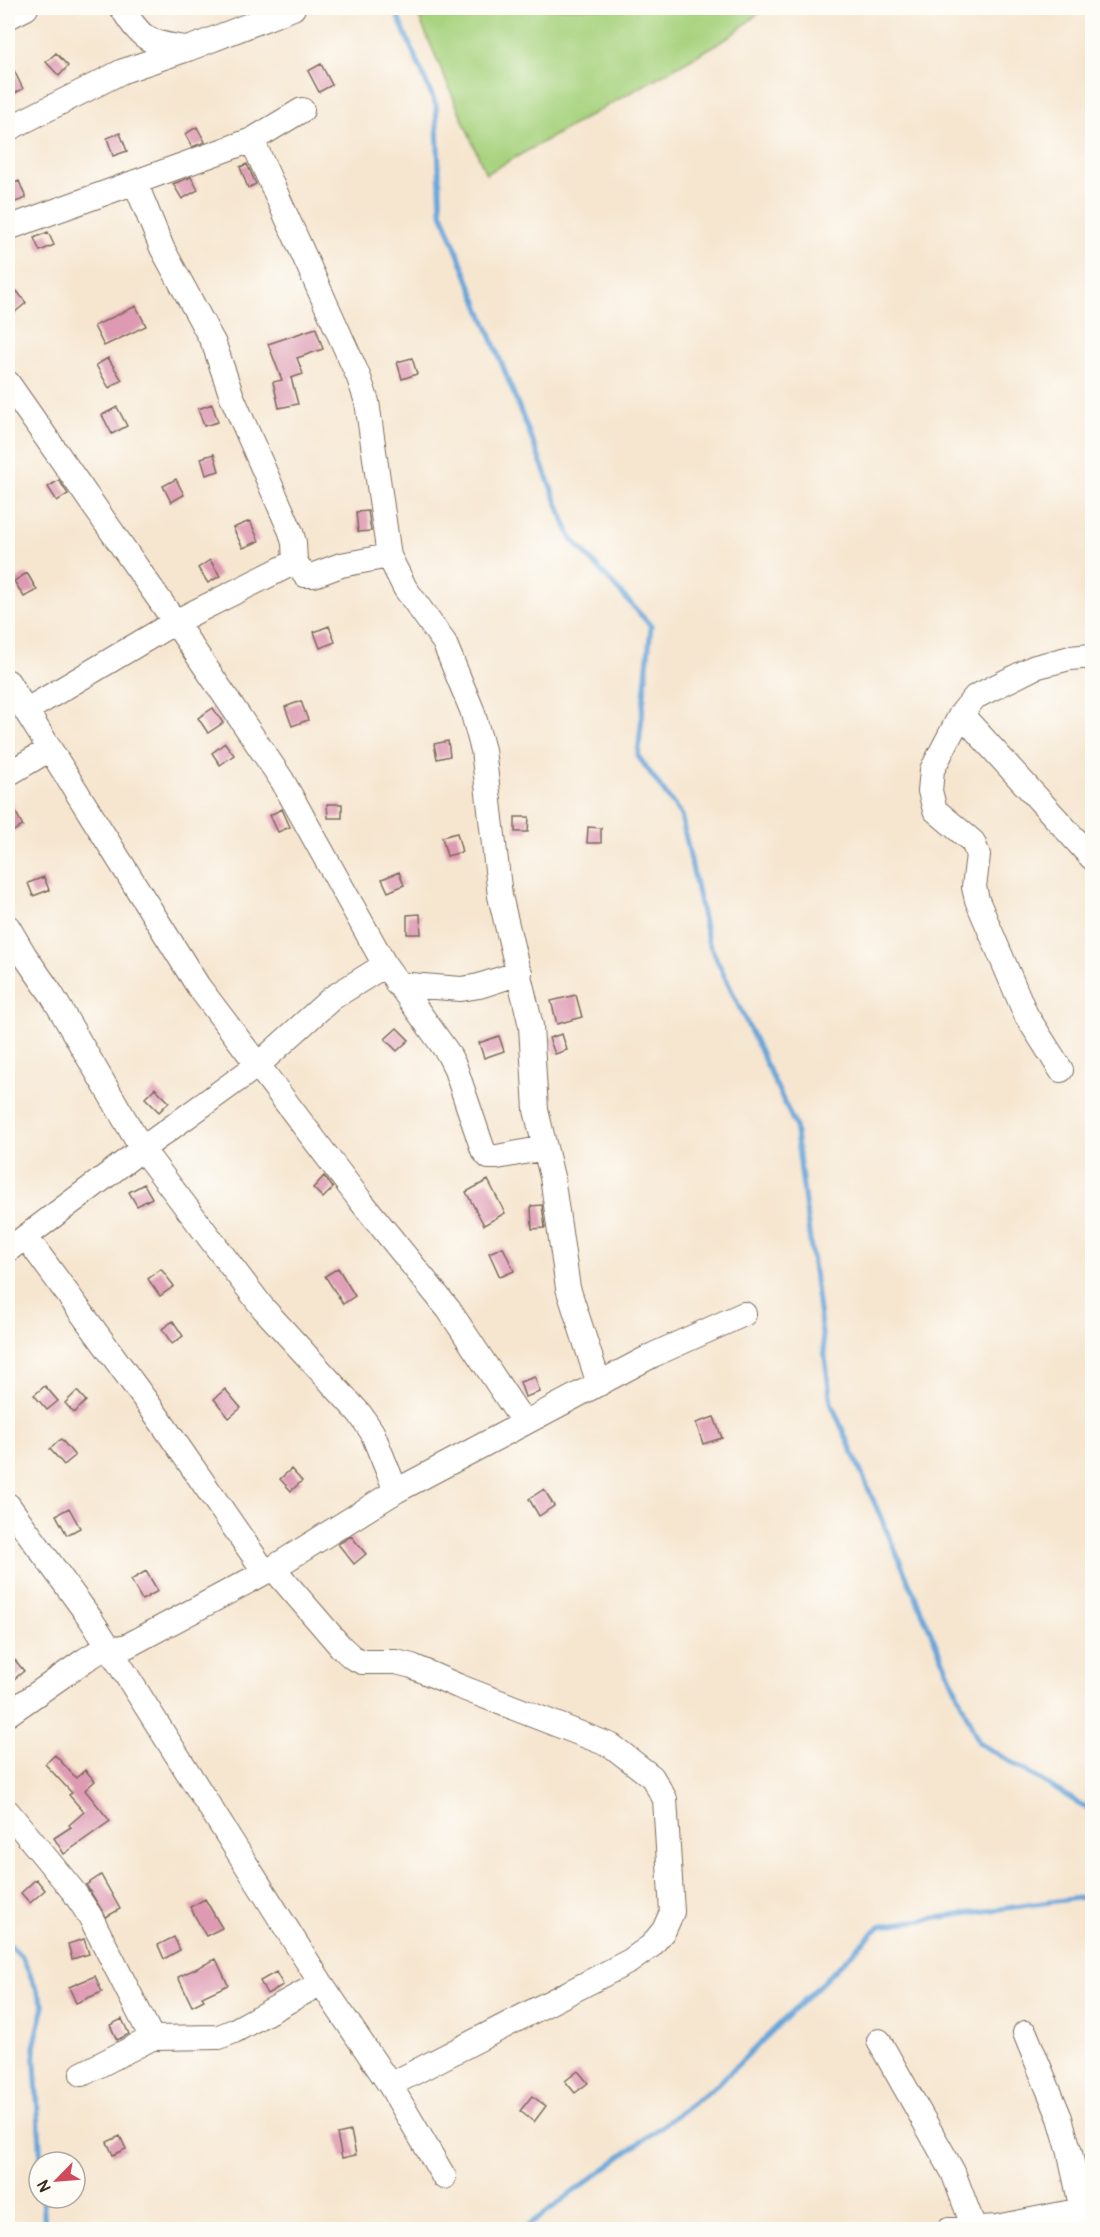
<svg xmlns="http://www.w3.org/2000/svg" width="1100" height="2237" font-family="Pangolin,sans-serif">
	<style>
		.green { fill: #a8d37f; stroke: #727e4e; stroke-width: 1.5 }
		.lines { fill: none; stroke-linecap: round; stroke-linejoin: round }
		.stream { stroke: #68a5d9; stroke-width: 5 }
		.building { fill: #de9ab2 }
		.minor-casing { stroke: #7c6c5c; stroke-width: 26 }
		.minor { stroke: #fff; stroke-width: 24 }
	</style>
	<rect width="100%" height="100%" fill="#fdfcf7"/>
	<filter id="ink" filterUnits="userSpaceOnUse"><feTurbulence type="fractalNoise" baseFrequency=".0167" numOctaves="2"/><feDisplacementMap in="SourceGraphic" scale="12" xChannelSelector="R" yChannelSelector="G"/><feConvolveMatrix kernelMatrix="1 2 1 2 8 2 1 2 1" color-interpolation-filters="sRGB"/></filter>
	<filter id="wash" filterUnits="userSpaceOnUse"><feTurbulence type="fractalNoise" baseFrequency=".008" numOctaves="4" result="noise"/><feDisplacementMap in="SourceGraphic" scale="24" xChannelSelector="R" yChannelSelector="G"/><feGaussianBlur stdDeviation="1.35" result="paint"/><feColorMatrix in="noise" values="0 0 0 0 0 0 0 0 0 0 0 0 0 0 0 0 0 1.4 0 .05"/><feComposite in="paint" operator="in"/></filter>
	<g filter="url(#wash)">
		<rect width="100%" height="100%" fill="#f6e6d0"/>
		<path class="green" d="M415,8H765L728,38L486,174Z"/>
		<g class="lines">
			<path class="stream" d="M394,8L436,105L441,211L571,538L651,626L638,756L681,815L708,941L795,1125L831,1403L979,1743L1092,1811
				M8,1943L22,1957L44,2006L34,2047L41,2162
				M43,2198L45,2230
				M522,2230L717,2085L880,1926L1092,1896"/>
		</g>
		<g id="blocks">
			<path class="building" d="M56,53L68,66L59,76L46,62Z
				M8,58L23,89L8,97Z
				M321,64L332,85L319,92L308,71Z
				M197,127L205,142L192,147L185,134Z
				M120,133L127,151L113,156L107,138Z
				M247,164L256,184L248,188L240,167Z
				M191,177L198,190L182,199L173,184Z
				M19,181L26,198L13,203L8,186Z
				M48,232L54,245L40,251L34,238Z
				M17,291L26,303L8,318V299Z
				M136,306L146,326L104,346L94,326Z
				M316,328L323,349L297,358L303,374L291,378L298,404L279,408L273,382L282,380L268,344Z
				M108,358L122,380L109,388L96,365Z
				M412,358L417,374L402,379L397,362Z
				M212,404L218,422L204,426L198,409Z
				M117,407L127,426L112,434L102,415Z
				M214,454L219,471L206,475L201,458Z
				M176,479L184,495L171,502L163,486Z
				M59,480L68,494L57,501L48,487Z
				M368,511L371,531L358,532L356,512Z
				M250,521L259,541L243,548L233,528Z
				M210,560L220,576L208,583L198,568Z
				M27,573L37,590L24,597L14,581Z
				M329,626L335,642L320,648L314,632Z
				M301,701L308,720L292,726L285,707Z
				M213,708L223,723L208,733L198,718Z
				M448,741L450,756L437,759L434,744Z
				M225,743L234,755L220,765L212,753Z
				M8,797L23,826L8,834Z
				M327,804H342V818H328Z
				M282,809L290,827L278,832L270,815Z
				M515,817H529L528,832H515Z
				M588,827L601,828V843H587Z
				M457,833L462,852L447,856L442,837Z
				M399,872L404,885L388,892L382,879Z
				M44,877L49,890L33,896L28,883Z
				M420,914L421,934H407V915Z
				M576,995L582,1017L557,1024L551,1001Z
				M397,1028L409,1040L397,1051L385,1039Z
				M562,1034L567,1050L555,1054L549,1038Z
				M499,1036L504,1051L484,1058L479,1043Z
				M155,1088L169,1102L159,1112L145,1098Z
				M324,1176L333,1188L323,1198L313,1188Z
				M488,1180L505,1213L484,1225L466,1192Z
				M144,1184L152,1198L137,1206L129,1192Z
				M542,1205L545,1228L532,1229L531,1206Z
				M503,1247L514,1271L500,1277L489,1253Z
				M338,1268L355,1296L343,1304L325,1276Z
				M161,1269L174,1286L160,1296L148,1279Z
				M173,1321L183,1336L172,1344L162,1329Z
				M535,1377L540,1392L525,1397L520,1382Z
				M45,1386L58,1401L47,1410L34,1395Z
				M225,1389L241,1408L229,1418L214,1399Z
				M77,1391L86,1401L74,1413L65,1403Z
				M714,1417L722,1438L703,1444L696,1423Z
				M61,1439L75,1456L64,1465L50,1449Z
				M291,1469L302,1481L291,1491L280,1479Z
				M544,1489L554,1506L539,1516L529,1499Z
				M69,1508L80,1528L67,1535L56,1515Z
				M351,1536L366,1554L354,1564L338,1544Z
				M146,1571L158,1591L142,1600L131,1580Z
				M15,1660L24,1671L8,1684V1665Z
				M55,1755L76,1778L85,1770L95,1781L85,1790L110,1821L64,1854L54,1838L71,1827L69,1825L84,1812L69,1795L72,1793L45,1764Z
				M101,1875L120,1909L106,1917L86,1885Z
				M36,1879L45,1890L30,1903L21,1893Z
				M205,1899L222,1928L206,1936L190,1907Z
				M174,1937L180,1950L164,1959L158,1945Z
				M84,1939L89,1954L72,1959L68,1944Z
				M216,1959L228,1985L202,1997L204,2000L192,2006L178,1977Z
				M276,1972L283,1985L267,1994L260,1981Z
				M95,1976L102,1992L76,2003L69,1987Z
				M122,2019L129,2034L117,2040L110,2025Z
				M578,2071L588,2083L575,2093L565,2081Z
				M532,2096L546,2106L534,2122L520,2111Z
				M351,2131L356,2155L342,2158L337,2134Z
				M120,2136L126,2149L113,2155L107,2142Z"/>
		</g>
	</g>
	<g filter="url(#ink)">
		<use href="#blocks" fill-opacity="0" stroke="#7c6c5c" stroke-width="1.5"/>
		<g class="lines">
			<defs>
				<path id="minor" d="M122,8C142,40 148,43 185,48
					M8,17L26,8
					M8,129L123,71L188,49L293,8
					M252,140L359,378L367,402L389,556L405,588L444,642L472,710L483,750L500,896L531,1026L536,1110L552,1177L568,1288L599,1384
					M135,182L162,248L214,344L232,397L291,532L294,543L295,562L305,575H314L341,565L389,556
					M8,228L252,140L302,110
					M8,383L175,622L282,780L385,965L448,1053L455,1067L483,1150L489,1157H497L545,1148
					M8,682L198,986L360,1200L449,1310L524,1423
					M27,710L175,622L295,562
					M961,714L1092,858
					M8,774L50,749
					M8,927L25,956L52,995L142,1149L263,1308L360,1414L372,1432L396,1491
					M397,984L461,989L479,986L520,973
					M1061,1070L1026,1015L977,900L974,887L978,855L973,842L935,810L930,791L932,770L961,714L975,697L1035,667L1070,658L1092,656
					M26,1237L157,1416L265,1572
					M8,1250L142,1149L259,1064L332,998L385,965
					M8,1505L90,1618L108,1646L85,1660L8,1714
					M273,1568L341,1647L352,1657L362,1662H396L412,1666L458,1686L612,1746L652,1777L665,1799L672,1912L664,1930L651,1946L630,1961L390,2085
					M108,1646L118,1648L127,1646L273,1568L396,1491L653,1355L744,1314
					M108,1646L321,1983L390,2085L444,2177
					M8,1812L74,1892L90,1916L152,2038
					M1025,2033L1060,2118L1070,2153L1082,2211
					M879,2041L953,2172L974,2228
					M82,2074L152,2038L219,2037L234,2031L321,1983
					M949,2230L997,2227L1092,2208"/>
			</defs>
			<use href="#minor" class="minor-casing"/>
			<use href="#minor" class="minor"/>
		</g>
	</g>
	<rect width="1100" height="2237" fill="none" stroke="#fdfcf7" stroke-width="30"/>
	<g transform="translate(57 2180) rotate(245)"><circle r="28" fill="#fdfcf7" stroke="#afa8a0" stroke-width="1.5"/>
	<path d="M0-4.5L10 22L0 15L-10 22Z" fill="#d1495b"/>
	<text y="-9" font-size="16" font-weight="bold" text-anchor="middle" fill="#3b2a1e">N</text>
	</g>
</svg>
